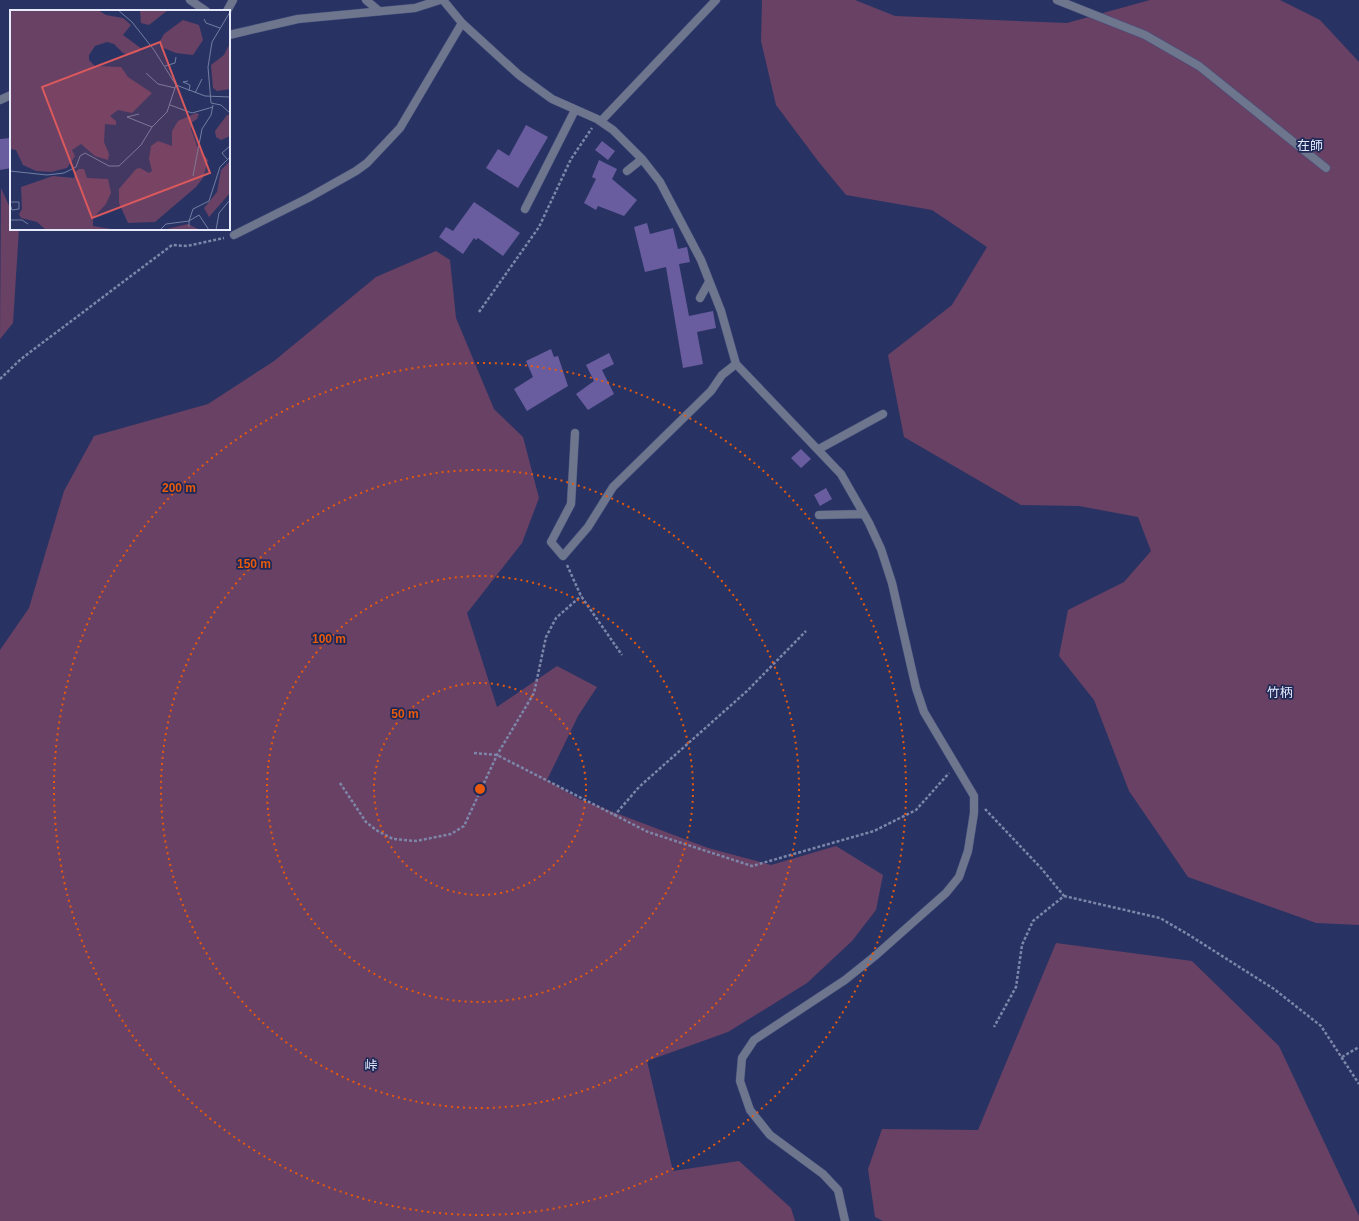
<svg xmlns="http://www.w3.org/2000/svg" width="1359" height="1221" font-family="Helvetica,'Noto Sans JP',sans-serif">
	<style>
		.green { fill: #694164 }
		.building { fill: #695d9f }
		.lines { fill: none; stroke-linecap: round; stroke-linejoin: round }
		.service-casing { stroke: #46507c; stroke-width: 9 }
		.minor-casing { stroke: #46507c; stroke-width: 9 }
		.path { stroke: #7d86a9; stroke-width: 2.5; stroke-dasharray: 3 2; stroke-linecap: butt }
		.service { stroke: #6e768e; stroke-width: 8 }
		.minor { stroke: #6e768e; stroke-width: 8 }
		.ring { fill: none; stroke: #e8590c; stroke-width: 2; stroke-dasharray: 2 4 }
		.labels { text-anchor: middle; dominant-baseline: central; stroke-width: 3.5; stroke-linejoin: round; paint-order: stroke }
		.quarter-label { font-size: 13px; fill: #e5ebfd; stroke: #1e2957 }
		.inset-road { fill: none; stroke: #747da1; stroke-width: 1 }
		.view { fill: #da595d; fill-opacity: 0.15; stroke: #da595d; stroke-width: 2 }
		.inset-edge { fill: none; stroke: #e5ebfd; stroke-width: 2 }
		.centre { fill: #e8590c; stroke: #1e2957; stroke-width: 2 }
		.ring-label { font-size: 12px; text-anchor: middle; font-weight: bold; fill: #e8590c; stroke: #1e2957; stroke-width: 3.5; stroke-linejoin: round; paint-order: stroke }
	</style>
	<rect width="100%" height="100%" fill="#283363"/>
	<path class="green" d="M762,0H855L895,16L1067,23L1150,0H1280L1320,20L1359,62V925L1316,923L1188,877L1129,791L1094,700L1059,656L1068,610L1124,582L1151,551L1138,517L1079,506L1021,505L904,437L888,355L952,305L987,247L932,210L846,195L818,161L776,105L761,41Z
		M1,188L11,210V229H19L13,323L0,339Z
		M436,251L450,260L456,318L494,409L523,437L539,498L522,543L467,613L497,707L557,666L597,687L578,716L547,780L579,799L708,848L771,865L836,846L883,875L876,910L852,941L807,983L728,1032L647,1061L673,1171L739,1161L791,1208L795,1221H0V650L29,608L64,491L94,436L208,404L274,361L376,277Z
		M1056,943L1192,961L1279,1046L1359,1216V1221H883L875,1217L868,1169L882,1129L978,1130Z"/>
	<path class="building" d="M526,125L548,137L518,188L486,168L498,149L509,156Z
		M11,138V168L0,170V139Z
		M602,141L615,151L608,160L595,150Z
		M599,160L617,169L612,179L637,200L624,216L598,206L596,210L584,203L596,179L592,177Z
		M474,202L520,233L503,256L478,238L476,240L474,238L463,254L439,237L446,227L453,231Z
		M647,223L650,234L673,228L678,249L687,247L690,262L679,264L689,316L713,311L716,328L697,332L703,364L683,368L666,267L645,272L634,227Z
		M551,349L554,357L558,356L568,386L527,411L514,389L533,377L526,361Z
		M609,353L614,364L602,370L614,394L588,410L576,394L594,381L586,365Z
		M801,449L811,459L801,468L791,458Z
		M826,488L832,499L820,506L814,495Z"/>
	<g class="lines">
		<defs>
			<path id="service" d="M190,0L206,11
				M366,0L379,11
				M601,121L716,0
				M700,298L709,282"/>
			<path id="minor" d="M443,0L462,23L519,75L552,99L597,119L613,130L642,159L660,182L701,260L721,311L736,364L841,474L869,523L881,549L892,583L916,688L924,712L974,796V813L968,851L959,877L946,893L875,956L845,980L754,1040L742,1058L740,1081L750,1110L770,1135L823,1174L838,1190L845,1221
				M1057,0L1145,35L1199,66L1326,168
				M227,11L233,0
				M229,35L298,19L415,8L440,0
				M0,100L11,95
				M627,171L642,159
				M525,209L575,110
				M234,235L308,198L356,171L367,163L400,128L462,23
				M575,433L571,504L551,542L563,556L588,527L613,487L711,391L722,375L736,364
				M819,449L883,414
				M819,515L863,514"/>
		</defs>
		<use href="#service" class="service-casing"/>
		<use href="#minor" class="minor-casing"/>
		<path class="path" d="M479,312L539,227L571,159L592,128
			M0,379L21,359L172,245L187,246L224,238
			M567,565L581,596L622,655
			M474,753L497,755L648,832L752,866L874,831L916,810L949,773
			M340,783L366,822L376,830L393,839L416,841L451,834L464,826L497,755L534,693L546,637L556,618L581,596
			M985,809L1041,868L1064,896L1033,921L1022,945L1016,987L994,1027
			M614,816L639,787L747,691L806,631
			M1064,896L1160,918L1189,935L1274,989L1321,1026L1359,1084
			M1342,1057L1359,1047"/>
		<use href="#service" class="service"/>
		<use href="#minor" class="minor"/>
	</g>
	<g class="ring">
		<circle cx="480" cy="789" r="106"/>
		<circle cx="480" cy="789" r="213"/>
		<circle cx="480" cy="789" r="319"/>
		<circle cx="480" cy="789" r="426"/>
	</g>
	<g class="labels">
		<g class="quarter-label">
			<text x="1310" y="145">在師</text>
			<text x="1280" y="692">竹柄</text>
			<text x="371" y="1065">峠</text>
		</g>
	</g>
	<g transform="translate(10 10)">
		<rect width="220" height="220" fill="#283363"/>
		<path d="M0,0H88L96,5L113,8L121,15L113,25L132,39L128,42L119,45L113,43L104,34L97,32L85,36L79,45V50L85,56L111,57L118,67L142,83L122,103L108,100L100,106L106,111V115L95,114L94,132L99,144L98,150L85,146L71,134L62,140L65,146L57,158L41,162L26,161L13,155L6,140L0,139ZM130,0H158L139,15L131,13ZM173,10L189,15L193,30L183,45L166,43L151,37L150,31L154,24ZM220,33V79L207,81L203,78L201,55L214,45ZM186,103L189,104L187,109L181,113V119L187,136L198,150L193,168L186,177L145,212L118,213L109,193V179L126,159L130,158L139,163L142,161L139,149L141,136L148,131L162,136V121L168,111ZM217,105H220V126L211,130L206,127L205,121ZM220,151V183L199,207L194,198L207,182L211,160ZM69,159H74L77,168L98,169L101,183L96,194L83,208V216L108,220H36L27,212L11,208L9,204L12,199L11,177L43,166L64,168L65,162ZM178,214L190,220H150L157,219Z" fill="#694164"/>
		<path class="inset-road" d="M108,0L122,12L144,40L166,75L195,86L220,87M220,2L202,32L198,57L201,93L211,95L220,103M194,9L196,13L210,18M155,56L165,53L166,47M136,63L148,74L165,78M178,71L173,72L180,75L179,81M185,83L192,69M160,95L182,103L203,97M129,104L117,107L142,117M217,149L212,143L220,136M0,161L37,165L54,163L66,157L70,146L75,143L99,156H109L131,135L142,117L157,102L166,75M183,166L192,119L201,105L203,95M0,192H9V199L2,200L0,194M0,210H12L18,214M179,217V211L189,205L199,220M150,220L156,214L179,211L183,199L199,191L210,157L220,147M206,220L209,203L220,190"/>
		<path class="view" d="M150,32L200,163L82,208L32,77Z"/>
		<rect width="220" height="220" class="inset-edge"/>
	</g>
	<circle cx="480" cy="789" r="6" class="centre"/>
	<g class="ring-label">
		<text x="179" y="492">200 m</text>
		<text x="254" y="568">150 m</text>
		<text x="329" y="643">100 m</text>
		<text x="405" y="718">50 m</text>
	</g>
</svg>
